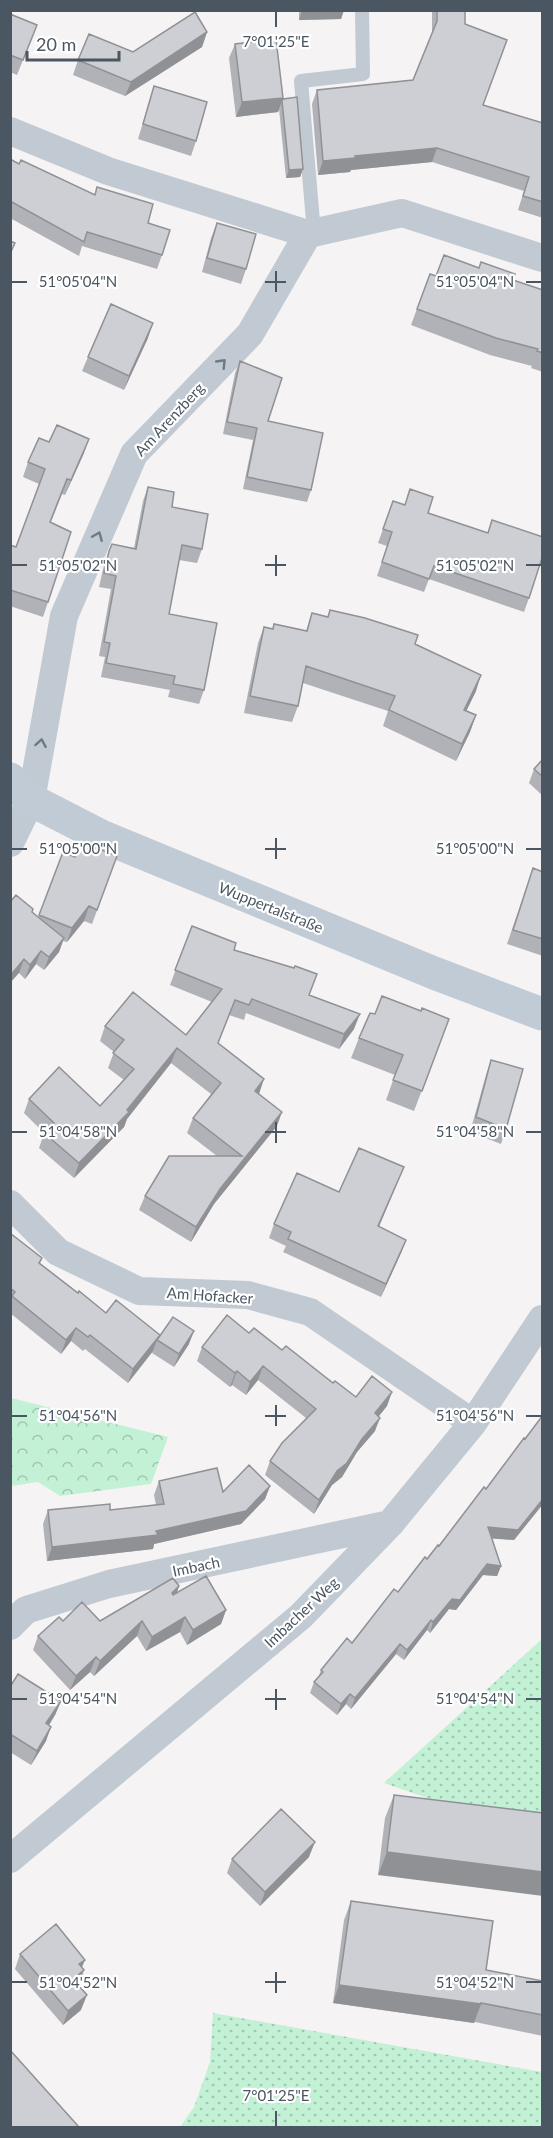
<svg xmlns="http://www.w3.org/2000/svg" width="553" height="2138" font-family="Lato,sans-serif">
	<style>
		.grass { fill: url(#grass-dots) }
		.forest { fill: url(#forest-crowns) }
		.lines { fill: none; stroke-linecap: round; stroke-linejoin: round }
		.lane { stroke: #c1cad2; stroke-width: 14 }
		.street { stroke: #c1cad2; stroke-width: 28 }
		.secondary { stroke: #c1cbd6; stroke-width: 33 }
		.wall { fill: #b0b2b7 }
		.shaded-wall { fill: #909195 }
		.building { fill: #cdcfd5; stroke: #909195; stroke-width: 1.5 }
		.oneway { stroke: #6e7983 }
		.ticks { fill: none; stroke: #4a5661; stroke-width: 2 }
		.labels { text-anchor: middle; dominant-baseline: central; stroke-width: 4.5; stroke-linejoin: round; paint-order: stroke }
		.street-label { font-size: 15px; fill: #4a5661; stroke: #fff }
		.ticks-label { font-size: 15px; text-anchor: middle; fill: #4a5661; stroke: #fff; stroke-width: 4.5; stroke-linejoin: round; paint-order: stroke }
	</style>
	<defs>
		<pattern id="grass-dots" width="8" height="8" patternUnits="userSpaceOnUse" patternTransform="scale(1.5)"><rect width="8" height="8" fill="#c3f1d5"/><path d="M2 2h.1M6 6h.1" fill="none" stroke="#a0c6b0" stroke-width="1.8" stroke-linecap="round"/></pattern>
		<pattern id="forest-crowns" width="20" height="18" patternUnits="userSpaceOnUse" patternTransform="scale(1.5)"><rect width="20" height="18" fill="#c3f1d5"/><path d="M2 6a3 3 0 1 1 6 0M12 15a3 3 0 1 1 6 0" fill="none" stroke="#a0c6b0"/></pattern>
	</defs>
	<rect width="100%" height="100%" fill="#f5f3f3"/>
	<path class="grass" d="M542,1639V1838L384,1783Z
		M213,2013L542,2072V2127H180L194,2107L210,2062Z"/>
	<path class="forest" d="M11,1398L168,1437L151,1484L60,1496L38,1482L11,1486Z"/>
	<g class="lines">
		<path class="lane" d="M314,233L301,81L363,74L362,10"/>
		<path class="street" d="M10,131L108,171L308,234L402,213L542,258
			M10,843L31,800L64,616L134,454L250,334L308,234
			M10,1204L58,1252L139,1291L248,1295L310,1312L473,1423
			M10,1626L26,1610L109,1584L390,1524
			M10,1859L301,1616L390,1524L473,1423L542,1319"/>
		<path class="secondary" d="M10,779L31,800L101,836L434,973L542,1014"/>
	</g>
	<path class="wall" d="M299,10H344L341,19L299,20Z
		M432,10H465V24L483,105L543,123V218L518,210L524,191L432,162L351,170L350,172L318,175L312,104L317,90L413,80L432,34Z
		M10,14L37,25L17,75L10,72Z
		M207,32L202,47L125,96L73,75L78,60L133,52Z
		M235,44L283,98L303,169L300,177L286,178L279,109L278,112L236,117L229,58Z
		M154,86L196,141L191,156L138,139Z
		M10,159L148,223L162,255L157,269L82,246L79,256L10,218Z
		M217,223L246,269L241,284L202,272L211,238Z
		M430,274L436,276L513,280L543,290V372L531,368L532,366L490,355L411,325Z
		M148,338L124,390L82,371L88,357Z
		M240,361L268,421L311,490L307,502L243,489L253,440L223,434L235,373Z
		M49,442L84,453L65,495L62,494L51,522L48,602L43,617L10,606V545L16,547L39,484L23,477L28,462Z
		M148,487L172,507L202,549L197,563L179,560L169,614L204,690L199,704L168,697L170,690L101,677L105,657L99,656L111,589L99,587L104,565L112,544L134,548L143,501Z
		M410,489L428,513L529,598L524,612L429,579L424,592L377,576L387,546L378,543L393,501L405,505Z
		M312,613L415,644L476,691L466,711L476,715L470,732L456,761L383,726L388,711L303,683L298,706L292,722L244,713L258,643L264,627L272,629L274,624L306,631Z
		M543,759V796L529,783L534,769Z
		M63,852L75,857L117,856L92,924L84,921L67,942L63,941L59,952L44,970L36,964L25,979L19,973L10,902L33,909L32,913L38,918Z
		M533,868L543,872V956L507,944Z
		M192,926L309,995L354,1029L339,1049L246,1013L244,1020L229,1015L218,1043L259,1093L277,1126L214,1204L191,1242L139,1210L145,1196L217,1156L187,1133L193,1118L211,1094L171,1063L127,1119L124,1127L74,1178L39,1148L44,1133L24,1113L29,1099L100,1106L124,1080L108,1068L114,1052L100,1041L105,1026L186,1035L212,1002L170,985Z
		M421,1011L449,1019L414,1111L386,1100L395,1075L351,1058L359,1038L375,1014Z
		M491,1060L506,1129L501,1144L470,1132L486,1075Z
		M404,1167L379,1227L406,1240L401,1253L381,1297L283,1252L286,1246L269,1238L274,1224L339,1192Z
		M10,1233L42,1258L40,1263L78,1293L106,1313L160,1335L189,1344L174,1367L152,1353L153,1351L128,1383L85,1349L83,1351L71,1341L61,1354L10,1313Z
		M249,1333L282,1350L356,1397L387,1406L379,1416L375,1431L357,1452L342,1477L332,1485L314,1514L265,1475L270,1461L306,1418L258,1380L246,1395L232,1385L230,1387L197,1361L202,1347Z
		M543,1415V1504L514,1540L492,1538L501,1566L497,1576L483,1575L456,1610L449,1609L430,1633L427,1630L404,1660L396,1654L351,1709L346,1704L337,1715L310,1693L314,1682L318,1678L321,1670L352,1643L427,1559L439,1546L486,1489Z
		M159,1481L223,1492L270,1486L265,1499L241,1524L154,1544L153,1549L47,1561L43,1524L48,1510H110L156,1505L154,1495Z
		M179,1586L177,1593L226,1610L221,1624L187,1645L180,1632L146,1651L137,1636L94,1676L90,1672L70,1690L33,1650L38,1636L63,1621H100Z
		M10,1687L61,1701L55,1715L49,1725L46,1741L31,1765L10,1752Z
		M394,1795L543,1813L378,1875L385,1818Z
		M309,1857L260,1906L227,1873L232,1859Z
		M351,1901L486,1970L543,1981V2036L475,2022L474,2023L333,2003L344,1920Z
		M20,1954L82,1967L78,1985L81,2010L63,2025L15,1969Z"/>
	<path class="shaded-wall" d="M302,10H344L341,19L299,20Z
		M207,32L202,47L125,96L131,82Z
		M283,98L278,112L236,117L242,102Z
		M437,148L432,162L351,170L350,172L318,175L323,161L355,156Z
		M303,169L300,177L286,178L289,170Z
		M153,323L148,338L124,390L129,376Z
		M89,439L84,453L65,495L71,480Z
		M481,675L476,691L459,726L464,710Z
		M476,715L470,732L456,761L462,744Z
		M89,906L84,921L67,942L72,928Z
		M64,938L59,952L44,970L49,957Z
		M41,951L36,964L25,979L30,965Z
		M24,959L19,973L10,983V976Z
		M360,1014L354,1029L339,1049L344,1034Z
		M177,1048L171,1063L127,1119L124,1127L74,1178L79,1163L127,1110Z
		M264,1079L259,1094L255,1091Z
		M282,1112L277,1126L214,1204L191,1242L196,1227L220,1189Z
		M404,1167L398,1181L373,1240L378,1226Z
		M406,1240L401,1253L381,1297L386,1284Z
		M76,1328L71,1341L61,1354L66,1340Z
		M194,1331L189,1344L174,1367L179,1354Z
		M160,1335L157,1340L153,1351L128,1383L133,1369Z
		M263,1366L258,1380L246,1395L250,1382Z
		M237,1371L232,1385L230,1387L235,1373Z
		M392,1392L387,1406L370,1427L375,1413Z
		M380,1418L375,1431L357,1452L342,1477L332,1485L314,1514L319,1500L337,1471L362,1439Z
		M270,1486L265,1499L241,1524L154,1544L153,1549L47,1561L52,1547L156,1531Z
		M543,1499V1504L514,1540L484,1538L488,1527Z
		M487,1564L501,1566L497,1576L483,1575L456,1610L449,1609L430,1633L433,1622L452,1599Z
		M179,1586L174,1601L172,1593Z
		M226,1610L221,1624L187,1645L193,1630Z
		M185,1617L180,1632L146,1651L152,1637Z
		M431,1620L427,1630L404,1660L407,1650Z
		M142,1621L137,1636L94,1676L100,1661Z
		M400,1644L396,1654L351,1709L355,1698Z
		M96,1657L90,1672L70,1690L76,1676Z
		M350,1694L346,1704L337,1715L341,1704Z
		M61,1701L55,1715L41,1738L46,1723Z
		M51,1727L46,1741L31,1765L37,1751Z
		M315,1842L309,1857L260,1906L265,1892Z
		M387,1852L543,1872V1896L378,1875Z
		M85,1960L79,1974L84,1970L79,1985L68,1994L79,1964Z
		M339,1985L481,2004L474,2023L333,2003Z
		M87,1995L81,2010L63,2025L68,2011Z"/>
	<path class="building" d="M437,10H465V24L507,40L483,105L543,123V202L523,196L529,177L437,148L355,156V158L323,161L317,90L413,80L437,21Z
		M195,12L207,32L131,82L78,60L89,34L133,52Z
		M10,14L37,25L23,60L10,55Z
		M276,39L283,98L242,102L235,44Z
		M154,86L207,102L196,141L143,124Z
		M297,97L303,169L289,170L282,101L283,99Z
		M10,159L19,164L21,160L95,195L97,187L153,204L148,223L170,230L162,255L87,232L84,242L10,201Z
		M217,223L256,234L246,269L207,258Z
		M10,241L15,243L10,254Z
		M444,255L479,268L481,262L515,274L513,280L543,290V353L537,351L538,349L496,338L417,309L430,274L436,276Z
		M111,304L153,323L129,376L88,357Z
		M240,361L282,378L268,421L323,433L311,490L247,477L257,428L227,422Z
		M57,425L89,439L71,480L67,479L50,522L71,532L48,602L10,590V545L16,547L45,469L28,462L39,438L49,442Z
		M148,487L174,492L172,507L208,514L202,549L182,545L169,614L217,623L204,690L173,684L175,676L106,663L110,643L104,642L116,576L104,573L109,551L112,544L136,549Z
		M410,489L433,497L428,513L488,533L492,520L543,537V555L529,598L434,566L429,579L382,562L392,532L383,529L393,501L405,505Z
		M330,610L365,618L418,635L415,644L481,675L464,710L476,715L462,744L389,710L395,696L306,666L298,706L250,696L264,627L273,629L274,624L307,631L312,613L328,617Z
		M543,759V777L534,769Z
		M81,842L117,856L97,910L89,906L72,928L39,915L63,852L75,857Z
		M533,868L543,872V939L513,930Z
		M16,895L33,909L32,912L64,938L49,957L41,951L30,965L24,959L10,976V902Z
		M192,926L236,943L234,950L294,968L295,966L317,974L309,995L360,1014L344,1034L252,999L249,1005L235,1000L218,1043L264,1079L255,1091L282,1112L220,1189L196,1227L145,1196L169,1156H242L193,1118L221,1083L177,1048L127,1110L129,1112L79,1163L44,1133L54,1123L29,1099L59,1067L100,1106L134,1069L113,1053L124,1040L105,1026L133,992L186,1035L222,989L175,970Z
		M382,996L421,1011L422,1008L449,1019L422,1091L393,1080L403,1055L359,1038L370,1013L375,1014Z
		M491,1060L523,1069L506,1129L476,1117Z
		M359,1148L404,1167L378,1226L406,1240L386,1284L288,1239L291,1232L274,1224L297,1173L339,1192Z
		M10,1233L42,1258L39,1263L78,1293L79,1291L106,1313L116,1300L160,1335L133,1369L90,1335L88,1337L76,1328L66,1340L12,1296L15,1292L10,1288Z
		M227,1315L249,1333L254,1328L282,1350L286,1346L333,1383L335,1381L356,1397L372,1376L392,1392L375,1413L380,1418L362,1439L347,1463L337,1471L319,1500L270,1461L282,1443L316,1409L263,1366L250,1382L237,1371L235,1373L202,1347Z
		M173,1317L194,1331L179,1354L157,1340Z
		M543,1415V1499L518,1530L488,1527L501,1566L487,1564L460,1600L452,1599L433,1622L431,1620L407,1650L400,1644L355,1698L350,1694L341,1704L314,1682L323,1672L321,1670L347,1638L352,1643L394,1589L398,1592L425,1557L427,1559L438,1545L439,1546L484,1487L486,1489L524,1438L525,1439Z
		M249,1465L270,1486L246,1511L156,1531L158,1535L52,1547L48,1510L110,1504V1510L164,1504L159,1481L217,1468L223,1492Z
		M206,1576L226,1610L193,1630L185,1617L152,1637L142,1621L100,1661L96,1657L76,1676L38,1636L59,1617L63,1621L82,1602L100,1621L173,1578L179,1586L172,1593L173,1595Z
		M18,1674L61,1701L46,1723L51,1727L37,1751L10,1734V1687Z
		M394,1795L543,1813V1872L387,1852Z
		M281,1809L315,1842L265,1892L232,1859Z
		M351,1901L493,1921L486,1970L543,1981V2015L481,2003V2004L339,1985Z
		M56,1924L85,1960L79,1964L84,1970L73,1979L87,1995L68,2011L20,1954Z
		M10,2050L79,2127H10Z"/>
	<defs><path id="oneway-chevron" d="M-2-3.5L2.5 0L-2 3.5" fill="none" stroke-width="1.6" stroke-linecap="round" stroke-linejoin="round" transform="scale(1.5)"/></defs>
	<g class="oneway">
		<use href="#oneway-chevron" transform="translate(222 363) rotate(-46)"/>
		<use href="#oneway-chevron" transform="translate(98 536) rotate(-67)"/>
		<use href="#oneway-chevron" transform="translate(41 743) rotate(-80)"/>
	</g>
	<path class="ticks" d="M276,12V27M276,271V292M12,282H27M265,282H286M526,282H541M276,555V576M12,565H27M265,565H286M526,565H541M276,838V859M12,849H27M265,849H286M526,849H541M276,1122V1143M12,1132H27M265,1132H286M526,1132H541M276,1405V1426M12,1416H27M265,1416H286M526,1416H541M276,1689V1710M12,1699H27M265,1699H286M526,1699H541M276,1972V1993M12,1982H27M265,1982H286M526,1982H541M276,2111V2126"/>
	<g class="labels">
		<g class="street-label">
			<text transform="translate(169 419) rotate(-47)">Am Arenzberg</text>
			<text transform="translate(271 907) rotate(22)">Wuppertalstraße</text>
			<text transform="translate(210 1295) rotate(4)">Am Hofacker</text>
			<text transform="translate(196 1566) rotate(-12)">Imbach</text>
			<text transform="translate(301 1612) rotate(-43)">Imbacher Weg</text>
		</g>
	</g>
	<g class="ticks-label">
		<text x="276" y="47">7°01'25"E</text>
		<text x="78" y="287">51°05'04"N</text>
		<text x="475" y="287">51°05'04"N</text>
		<text x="78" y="571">51°05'02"N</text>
		<text x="475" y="571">51°05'02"N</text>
		<text x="78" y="854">51°05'00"N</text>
		<text x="475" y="854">51°05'00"N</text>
		<text x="78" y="1137">51°04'58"N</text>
		<text x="475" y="1137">51°04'58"N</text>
		<text x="78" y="1421">51°04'56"N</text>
		<text x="475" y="1421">51°04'56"N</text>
		<text x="78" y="1704">51°04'54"N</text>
		<text x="475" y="1704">51°04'54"N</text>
		<text x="78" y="1988">51°04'52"N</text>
		<text x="475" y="1988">51°04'52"N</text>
		<text x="276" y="2101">7°01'25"E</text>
	</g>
	<rect width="553" height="2138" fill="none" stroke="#4a5661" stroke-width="24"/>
	<path d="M27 51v9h92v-9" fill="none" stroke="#4a5661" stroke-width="3"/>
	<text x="36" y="51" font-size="18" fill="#4a5661" stroke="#ffffff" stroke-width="4.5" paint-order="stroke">20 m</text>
</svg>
